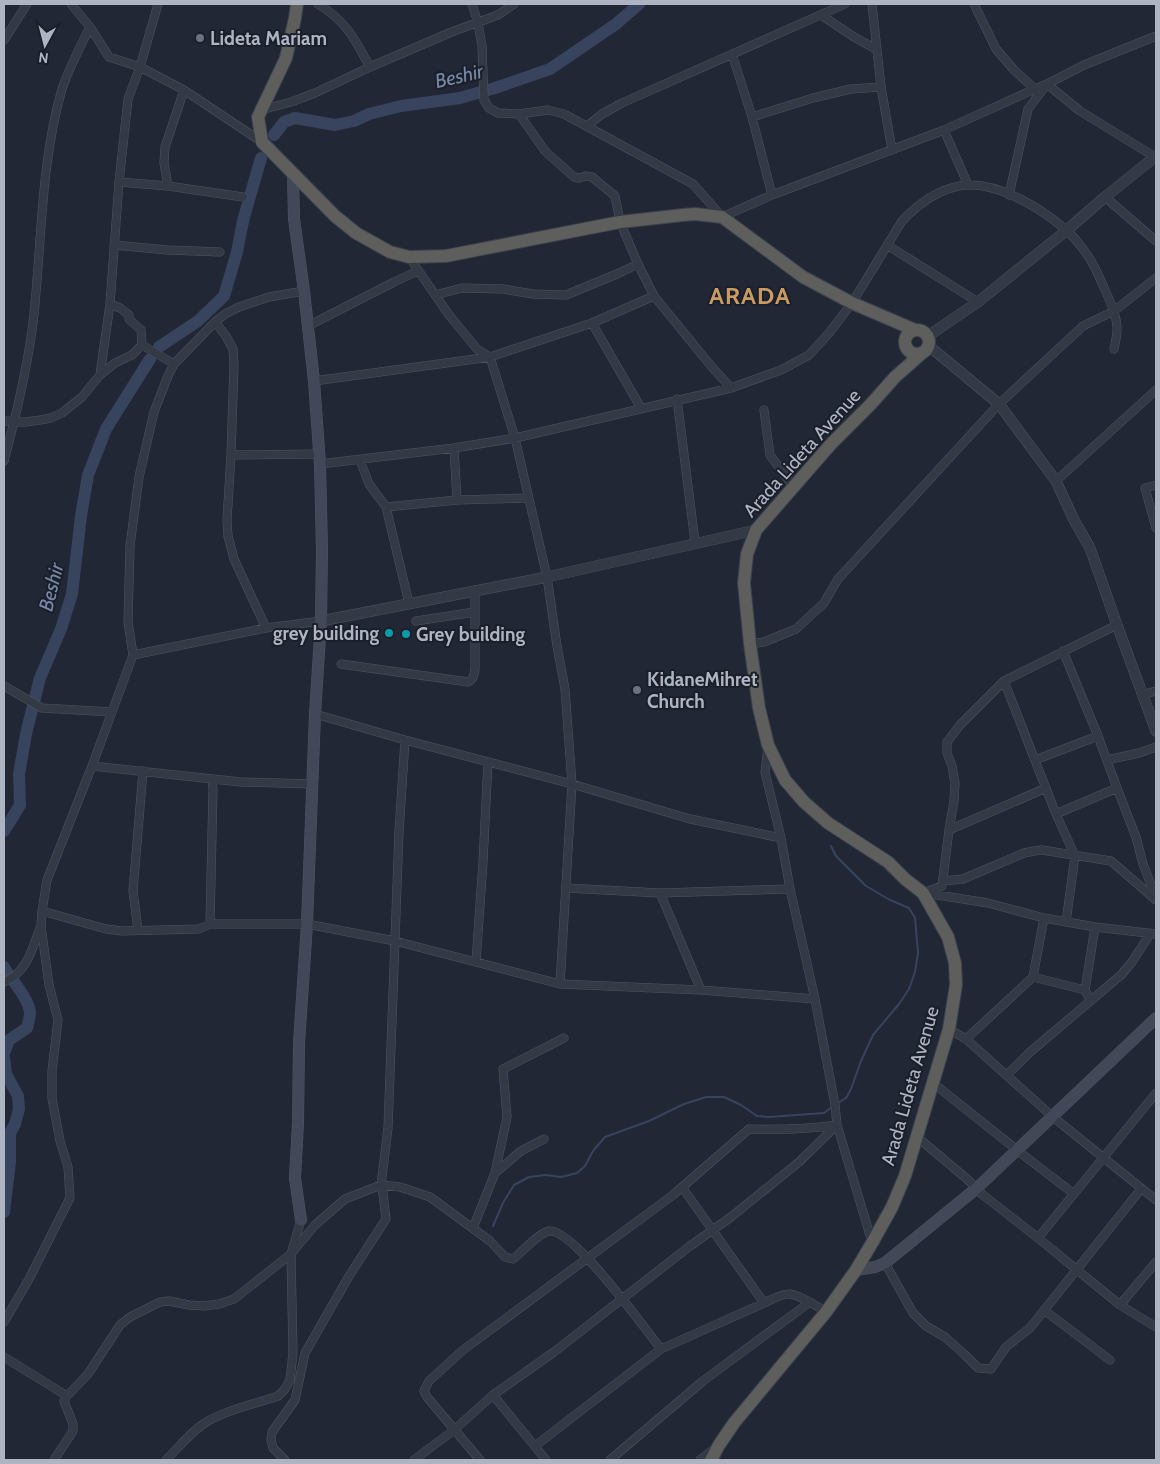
<svg xmlns="http://www.w3.org/2000/svg" width="1160" height="1464" font-family="Cabin,sans-serif">
	<style>
		.lines { fill: none; stroke-linecap: round; stroke-linejoin: round }
		.stream { stroke: #38435d; stroke-width: 2 }
		.river { stroke: #38435d; stroke-width: 12 }
		.minor-casing { stroke: #4f5460; stroke-width: 9 }
		.tertiary-casing { stroke: #4f5460; stroke-width: 11 }
		.secondary-casing { stroke: #4f5460; stroke-width: 12 }
		.trunk-casing { stroke: #3c414d; stroke-width: 14 }
		.minor { stroke: #343a45; stroke-width: 8 }
		.tertiary { stroke: #343a45; stroke-width: 10 }
		.secondary { stroke: #434858; stroke-width: 11 }
		.trunk { stroke: #5e5e5c; stroke-width: 12 }
		.worship-dot { fill: #6b7280; stroke: #1a1f2a; stroke-width: 2 }
		.culture-dot { fill: #0f9aa8; stroke: #1a1f2a; stroke-width: 2 }
		.labels { text-anchor: middle; dominant-baseline: central; stroke-width: 4; stroke-linejoin: round; paint-order: stroke }
		.poi-label { font-size: 19px; font-weight: bold; fill: #afb4c2; stroke: #1a1f2a; text-anchor: start }
		.street-label { font-size: 19px; fill: #afb4c2; stroke: #1a1f2a }
		.water-label { font-size: 20px; font-style: italic; fill: #7988a9; stroke: #1a1f2a }
		.district-label { font-size: 24px; font-weight: bold; letter-spacing: 1px; fill: #c99b63; stroke: #1a1f2a }
	</style>
	<rect width="100%" height="100%" fill="#212735"/>
	<g class="lines">
		<path class="stream" d="M831,846L836,856L866,886L890,900L909,908L915,918L918,953L915,972L909,989L899,1004L873,1035L861,1061L851,1089L846,1098L838,1103
			M493,1226L503,1203L514,1185L529,1177L546,1175L561,1177L577,1173L585,1166L593,1151L605,1137L649,1121L684,1104L706,1097H724L741,1105L757,1116L769,1117L824,1113L832,1107"/>
		<path class="river" d="M274,135L284,122L295,118L335,125L354,121L369,114L401,106L460,98L495,88L550,69L616,24L639,4
			M159,347L198,321L224,296L237,252L243,221L261,158
			M4,831L20,805L19,774L26,734L40,678L61,629L72,594L81,516L88,475L106,429L150,359
			M4,967C11,980 29,998 30,1013C30,1017 28,1024 27,1028L9,1040L4,1053
			M4,1057L6,1074L18,1096L19,1109L15,1124L10,1133V1162L4,1212"/>
		<defs>
			<path id="minor" d="M71,4L90,27L109,57L140,67L184,90L262,142
				M318,4C347,22 354,38 370,67
				M472,4L478,23L482,46L484,100L489,108L498,113L519,114L548,110L564,114L693,184L722,217L772,195L944,130L1035,89L1047,84L1084,65L1156,36
				M872,4L881,87L892,150
				M974,4L996,49L1014,70L1035,89
				M821,15L854,37L876,49
				M4,40L27,4
				M732,54L752,117L772,195
				M261,110L291,102L315,93L370,67L454,31L498,15L514,4
				M519,114L545,151L574,177L579,178L586,176L592,177L615,196L620,222L638,264L654,296L711,366L731,388
				M752,117L813,98L851,89L881,87
				M587,126L602,114L622,103L845,4
				M944,130L968,185
				M119,182L168,186L243,197
				M168,186L164,163L165,147L184,90
				M1009,195L1028,109L1047,84L1080,111L1155,157
				M1105,197L1156,241
				M114,245L167,250L220,252
				M887,245L978,302
				M409,257L449,315L477,349L490,357L515,438L547,577L557,646L565,689L572,784L560,984
				M435,295L462,288L503,289L533,294L566,295L617,274L638,264
				M215,322L226,336L233,349L234,365L231,455L227,520L228,536L234,559L266,628
				M592,323L641,408
				M308,326L394,282L418,271
				M142,345L174,364
				M100,375L110,304L119,182L128,99L140,67L158,4
				M314,381L490,357L592,323L654,296
				M677,399L695,542
				M764,410L770,455L793,486
				M4,421L25,422L40,420L51,418L62,413L82,397L100,375L115,363L132,355L142,345L141,330L129,319V315L120,308L110,304
				M454,448L457,500
				M231,455L319,454
				M360,460L369,484L386,507L409,603
				M4,461C16,416 27,370 33,323C42,245 40,165 62,89C69,68 80,47 90,27
				M320,464L454,448L515,438L731,388L781,370L809,355L829,333L852,303L902,221C919,203 942,187 967,185C1000,183 1042,209 1066,230C1074,237 1082,247 1088,256C1095,266 1100,279 1105,290C1111,303 1117,316 1117,330C1117,336 1115,343 1114,349
				M1056,481L1156,390
				M1156,485L1145,488L1156,528
				M386,507L457,500L528,498
				M416,621L475,612
				M750,644L764,642L796,629L824,603L838,579L999,404L1083,326L1114,311L1156,278
				M1063,651L1098,736L1117,788L1136,837L1143,864L1156,898
				M133,655L266,628L321,621
				M341,664L468,682C474,679 474,675 475,669V590
				M1004,681L1056,814L1075,856L1066,922
				M4,686L42,708L112,712
				M1142,695L1156,691
				M315,714L405,740L572,784L690,819L781,838
				M768,747L765,772L781,838L790,889L815,999L835,1105L837,1125L872,1242
				M1035,760L1098,736
				M1107,760L1139,753L1156,747
				M92,766L241,782L312,784
				M1056,814L1117,788
				M949,830L1046,788
				M943,881L963,879L1024,853L1034,851L1042,850L1111,861L1156,900
				M566,888L660,893L790,889
				M660,893L701,990
				M923,893L942,886L949,830L954,801L955,783L952,766L947,753V742L960,725L1004,681L1117,625
				M925,893L988,903L1044,918L1095,927L1156,934
				M42,911L106,929L122,931L199,929L210,924H307L395,941L560,984L701,990L815,999
				M210,924L213,789L212,779
				M138,930L133,891L143,771
				M476,962L483,862L488,762
				M1033,977L1085,990
				M4,982C27,973 32,949 40,928
				M1090,1000L1085,990L1095,927
				M949,1029L966,1039L1053,1117L1156,1200
				M966,1039L1033,977L1044,918
				M1007,1075L1029,1053L1121,975L1132,962L1150,934
				M933,1083L1017,1150L1074,1194
				M916,1136L967,1179L983,1195L1038,1238L1120,1305L1156,1262
				M495,1173L507,1117L503,1069L564,1038
				M381,1185L388,1128L399,832L405,740
				M682,1187L764,1303C771,1300 782,1293 790,1294C800,1295 818,1307 826,1312
				M473,1228L495,1173L521,1151L544,1139
				M1038,1238L1156,1093
				M885,1263L913,1313L926,1326L945,1337L964,1354L978,1368L991,1369L1006,1347L1030,1328L1141,1189
				M1120,1305L1156,1327
				M1044,1310L1110,1360
				M4,1322L29,1279L70,1198L68,1167L60,1141L52,1098V1071L58,1020L49,985L41,926L42,911L47,880L92,766L133,655L128,622L130,546L139,477L154,412L168,376L174,364L215,322L225,314L239,307L269,297L304,291
				M4,1357L67,1396
				M493,1395L546,1460
				M535,1446L661,1349L764,1303
				M54,1460L73,1431V1424L64,1401L67,1396L88,1374L120,1325L130,1317L160,1302L169,1301L189,1305L204,1306L219,1304L234,1299L291,1254L315,1225L345,1199L381,1185L400,1187L430,1197L490,1241L505,1257L513,1259C522,1252 540,1232 549,1231C573,1228 645,1329 661,1349
				M166,1460C178,1448 188,1435 202,1425C221,1411 255,1404 278,1396L285,1389L290,1380L293,1353L291,1254L301,1220
				M285,1460L273,1448L271,1440L272,1432L295,1400L305,1353L349,1276L386,1219L382,1185
				M414,1460L454,1430L493,1395L554,1352L690,1246L731,1217L799,1162L837,1125C808,1129 778,1130 749,1129L673,1195L463,1350L429,1381L424,1391L427,1397L480,1460
				M610,1460L703,1381L810,1302
				M700,1460L714,1449"/>
			<path id="tertiary" d="M928,336L978,302L1067,230L1105,197L1156,156
				M929,346L999,404L1056,481L1074,520L1090,548L1117,625L1156,731
				M321,621L547,577L756,530"/>
			<path id="secondary" d="M293,174L294,219L304,291L314,381L320,464L322,551L321,621L315,714L307,924L299,1043L298,1123L295,1178L301,1220
				M856,1270L875,1267L885,1263L977,1188L1156,1018"/>
			<path id="trunk" d="M297,4L295,18L286,58L258,117L262,142L335,216L356,233L390,252L409,257L446,256L620,222L683,215L695,214L722,217L803,277L852,303L915,330
				M905 342a12 12 0 1 1 24 0a12 12 0 1 1-24 0Z
				M711,1460L719,1445L734,1423L826,1312L856,1270L872,1243L892,1207L905,1176L949,1029L956,985L955,963L948,937L923,893L905,879L888,862L828,823L804,802L785,780L768,745L759,708L750,644L744,583L747,554L756,530L831,444L871,404L895,377L921,354"/>
		</defs>
		<use href="#minor" class="minor-casing"/>
		<use href="#tertiary" class="tertiary-casing"/>
		<use href="#secondary" class="secondary-casing"/>
		<use href="#trunk" class="trunk-casing"/>
		<use href="#minor" class="minor"/>
		<use href="#tertiary" class="tertiary"/>
		<use href="#secondary" class="secondary"/>
		<use href="#trunk" class="trunk"/>
	</g>
	<g class="worship-dot">
		<circle cx="200" cy="38" r="5"/>
		<circle cx="637" cy="690" r="5"/>
	</g>
	<g class="culture-dot">
		<circle cx="389" cy="633" r="5"/>
		<circle cx="406" cy="634" r="5"/>
	</g>
	<g class="labels">
		<g class="poi-label">
			<text x="210" y="38">Lideta Mariam</text>
			<text x="379" y="633" text-anchor="end">grey building</text>
			<text x="416" y="634">Grey building</text>
			<text x="647" y="679">KidaneMihret<tspan x="647" dy="22">Church</tspan></text>
		</g>
		<g class="street-label">
			<text transform="translate(802 453) rotate(-48)">Arada Lideta Avenue</text>
			<text transform="translate(910 1086) rotate(-74)">Arada Lideta Avenue</text>
		</g>
		<g class="water-label">
			<text transform="translate(459 76) rotate(-13)">Beshir</text>
			<text transform="translate(51 587) rotate(-76)">Beshir</text>
		</g>
		<g class="district-label">
			<text x="750" y="295">ARADA</text>
		</g>
	</g>
	<rect width="1160" height="1464" fill="none" stroke="#afb4c2" stroke-width="10"/>
	<g transform="translate(45 45) rotate(187)" stroke="#1a1f2a" stroke-width="4" paint-order="stroke">
	<path d="M0-4L9 19L0 12L-9 19Z" fill="#afb4c2"/>
	<text y="-8" font-size="14" font-weight="bold" text-anchor="middle" fill="#afb4c2">N</text>
	</g>
</svg>
